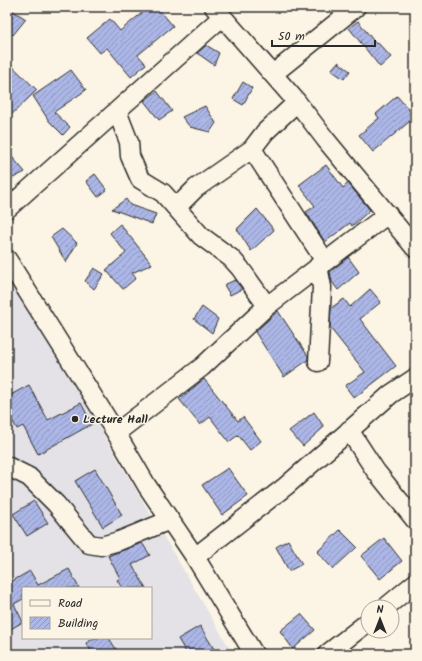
<svg xmlns="http://www.w3.org/2000/svg" width="422" height="661" font-family="Kalam,sans-serif">
	<style>
		.built { fill: #e4e2e6; fill-rule: evenodd }
		.building { fill: url(#building-hatch); stroke: #2b2b2b }
		.lines { fill: none; stroke-linecap: round; stroke-linejoin: round }
		.minor-casing { stroke: #2b2b2b; stroke-width: 21 }
		.minor { stroke: #fcf5e5; stroke-width: 18 }
		.poi-dot { fill: #2b2b2b; stroke: #fcf5e5; stroke-width: 1.5 }
		.labels { text-anchor: middle; dominant-baseline: central; stroke-width: 3; stroke-linejoin: round; paint-order: stroke }
		.poi-label { font-size: 12px; font-weight: bold; fill: #2b2b2b; stroke: #fcf5e5; text-anchor: start }
	</style>
	<defs>
		<pattern id="building-hatch" width="6" height="6" patternUnits="userSpaceOnUse"><rect width="6" height="6" fill="#acb7e7"/><path d="M-1 1l2-2M0 6l6-6M5 7l2-2" fill="none" stroke="#8c95bb"/></pattern>
	</defs>
	<rect width="100%" height="100%" fill="#fcf5e5"/>
	<filter id="ink" filterUnits="userSpaceOnUse"><feTurbulence type="fractalNoise" baseFrequency=".025" numOctaves="2"/><feDisplacementMap in="SourceGraphic" scale="8" xChannelSelector="R" yChannelSelector="G"/><feConvolveMatrix kernelMatrix="1 2 1 2 8 2 1 2 1" color-interpolation-filters="sRGB"/></filter>
	<g filter="url(#ink)">
		<path class="built" d="M7,271L233,654H7ZM23,588H151V638H23Z"/>
		<path class="building" d="M7,7L26,19L13,35L7,30Z
			M149,7H157L173,26L138,55L146,64L131,77L107,48L100,53L87,38L110,19L120,31Z
			M358,21L376,44L378,43L391,57L380,67L349,28Z
			M206,45L219,53L214,65L197,53Z
			M7,61L37,90L7,119Z
			M338,62L350,71L344,79L331,70Z
			M71,70L86,90L54,112L70,127L63,135L49,121L33,96Z
			M243,82L252,88L243,105L233,99Z
			M157,91L172,111L159,120L144,101Z
			M397,96L415,117L373,152L359,135L379,118L376,114Z
			M205,106L216,123L210,132L190,127L182,117Z
			M7,151L25,172L13,178L7,171Z
			M326,165L343,188L348,183L370,210L352,226L350,223L325,242L306,212L315,206L299,185Z
			M95,174L107,190L98,197L86,181Z
			M126,199L130,205L156,214L152,224L112,209Z
			M257,209L274,230L251,251L237,229Z
			M120,224L152,264L132,273L136,278L123,289L106,270L126,253L110,233Z
			M62,229L77,243L66,262L51,237Z
			M348,257L359,272L338,290L332,282L330,272Z
			M94,268L104,274L94,289L85,281Z
			M235,280L242,289L230,295L224,285Z
			M370,289L381,302L360,319L396,366L354,398L345,386L365,372L330,328L331,308L344,299L350,307Z
			M202,307L218,319L212,333L194,319Z
			M278,311L308,356V360L284,377L255,332Z
			M204,379L238,421L243,417L261,441L250,450L238,435L229,442L210,417L200,425L179,399Z
			M29,385L48,420L81,403L92,424L38,454L23,426L17,429L7,411V397Z
			M314,412L324,427L303,446L289,431Z
			M228,468L248,496L222,515L202,485Z
			M95,469L122,515L103,527L75,481Z
			M34,501L48,523L27,536L13,514Z
			M340,530L357,547L333,569L317,552Z
			M384,538L402,561L380,579L361,556Z
			M288,540L302,564L289,571L276,547Z
			M142,543L150,555L132,565L146,588H122L117,580L120,578L108,556Z
			M69,569L79,588H23V599L14,604L23,622L7,631V584L30,571L38,585Z
			M301,614L315,630L293,649L280,631Z
			M200,626L217,654H187L178,639Z
			M94,638H109L119,654H93L86,643Z"/>
		<g class="lines">
			<defs>
				<path id="minor" d="M214,7L297,102L326,140L415,248
					M273,74L356,7
					M297,102L265,132L252,149L325,261
					M117,111L129,142L130,156L140,179L163,193L201,236L231,258L240,268L267,306
					M177,207L196,188L252,149
					M7,209L222,17
					M7,259L116,433L147,486L195,557L254,654
					M318,266L322,287L318,362
					M349,430L375,470L415,520
					M116,433L202,367L267,306L388,214
					M7,466L29,477L56,504L89,544L101,546L119,541L170,520
					M195,557L286,486L391,394L415,378
					M386,607L415,583
					M327,654L368,622"/>
			</defs>
			<use href="#minor" class="minor-casing"/>
			<use href="#minor" class="minor"/>
		</g>
	</g>
	<circle class="poi-dot" cx="75" cy="419" r="4"/>
	<g class="labels">
		<g class="poi-label">
			<text x="83" y="419">Lecture Hall</text>
		</g>
	</g>
	<rect width="422" height="661" fill="none" stroke="#fcf5e5" stroke-width="24"/>
	<rect x="12" y="12" width="398" height="637" fill="none" stroke="#2b2b2b" stroke-width="1.5" filter="url(#ink)"/>
	<rect x="22" y="587" width="130" height="52" fill="#fcf5e5" stroke="#a8a49b"/>
	<rect x="30" y="600" width="20" height="6" fill="#fcf5e5" stroke="#a8a49b"/>
	<text x="58" y="607" font-size="12" fill="#2b2b2b">Road</text>
	<rect x="30" y="617" width="20" height="12" fill="url(#building-hatch)" stroke="#a8a49b"/>
	<text x="58" y="627" font-size="12" fill="#2b2b2b">Building</text>
	<g transform="translate(380 619)"><circle r="19" fill="#fcf5e5" stroke="#a8a49b"/>
	<path d="M0-3L7 15L0 10L-7 15Z" fill="#2b2b2b"/>
	<text y="-6" font-size="11" font-weight="bold" text-anchor="middle" fill="#2b2b2b">N</text>
	</g>
	<path d="M272 40v6h103v-6" fill="none" stroke="#2b2b2b" stroke-width="2"/>
	<text x="278" y="40" font-size="12" fill="#2b2b2b" stroke="#fcf5e5" stroke-width="3" paint-order="stroke">50 m</text>
</svg>
